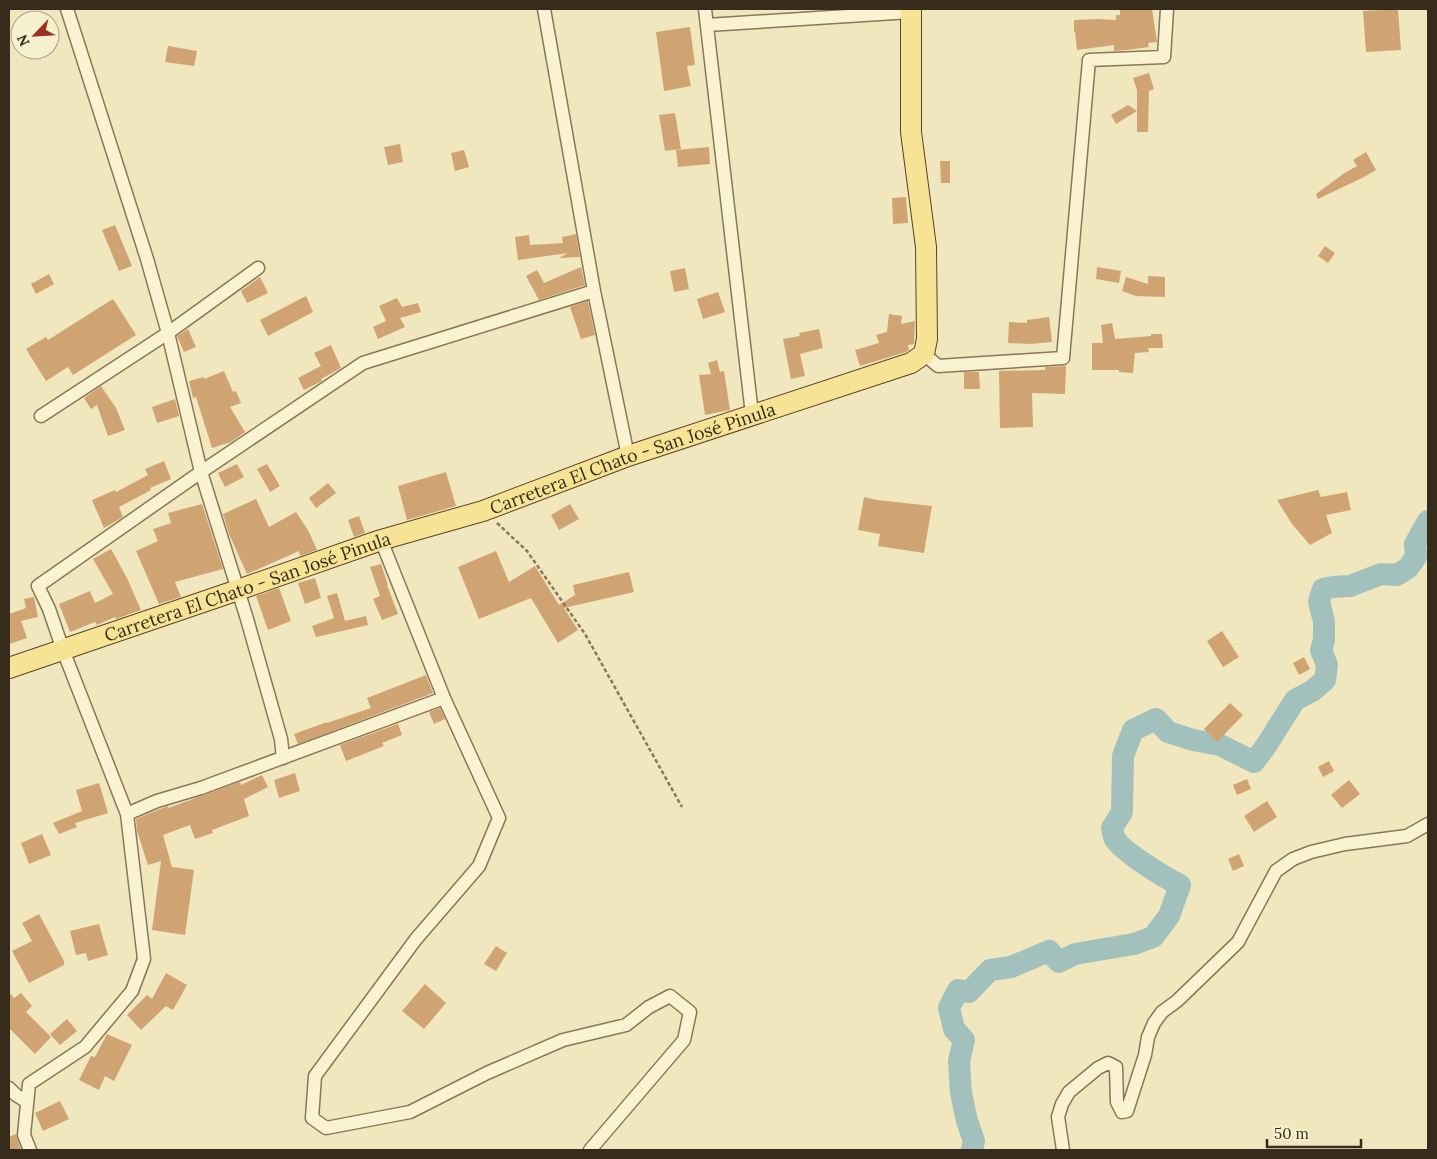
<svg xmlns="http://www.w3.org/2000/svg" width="1437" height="1159" font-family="Lora,serif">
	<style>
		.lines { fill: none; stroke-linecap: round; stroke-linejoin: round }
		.river { stroke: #a2c1bc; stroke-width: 22 }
		.building { fill: #d0a472 }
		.street-casing { stroke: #897756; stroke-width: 15 }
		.primary-casing { stroke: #56442b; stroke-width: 22 }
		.path { stroke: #897756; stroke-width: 2.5; stroke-dasharray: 4 2.5; stroke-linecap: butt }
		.street { stroke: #faf3d2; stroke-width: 12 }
		.primary { stroke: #f6e393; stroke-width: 20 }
		.labels { text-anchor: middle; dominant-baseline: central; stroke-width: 4; stroke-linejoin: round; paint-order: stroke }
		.street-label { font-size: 18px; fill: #372c1b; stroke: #f7f0ce }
	</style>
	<rect width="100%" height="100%" fill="#f0e7be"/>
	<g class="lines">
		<path class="river" d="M972,1150L974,1141L967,1121L961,1093L959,1061L964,1040L954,1029L949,1008L958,990L969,992L990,970L1011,967L1049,951L1059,962L1075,954L1134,944L1153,937L1169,916L1180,885C1165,878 1123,852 1115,839C1113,836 1113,831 1112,828L1122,812L1123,756L1133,730L1156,719L1168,732L1193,740L1220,745L1254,762L1266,746L1295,700L1312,691L1325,680L1327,665L1321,650L1324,640V622L1319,601L1323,589L1333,587L1350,586L1381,574L1397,575L1408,568L1416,557L1415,544L1428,521"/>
	</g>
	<path class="building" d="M1120,9H1152L1157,42L1148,43L1149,47L1127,50L1114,51V45L1077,50L1075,32H1074V20L1098,19L1116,20V15H1120Z
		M1398,9L1401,50L1366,52L1363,11Z
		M690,27L695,65L687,66L691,86L664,91L656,32Z
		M168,46L197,51L194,66L165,62Z
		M1149,73L1154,89L1149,91L1148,132H1137V111L1116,124L1111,115L1128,105L1137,111V90L1133,78Z
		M675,113L681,149L665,151L659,115Z
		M400,144L403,162L388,165L384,147Z
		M709,147L710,164L678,167L676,150Z
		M464,150L469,167L455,171L451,153Z
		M1366,152L1376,170L1364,177L1318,199L1316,194L1346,172L1357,166L1353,160Z
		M940,161H950V183H941Z
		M906,197L908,223L893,224L892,198Z
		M115,225L132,266L119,271L102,230Z
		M576,234L580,257L559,258L568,253L518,260L515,237L529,235L530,245L563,243L562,237Z
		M1325,246L1335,253L1328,263L1318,256Z
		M581,267L585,285L539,300L526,276L537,270L544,283Z
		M1097,267L1121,271L1119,283L1096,279Z
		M685,268L689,289L674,292L670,271Z
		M49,274L54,284L36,294L31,284Z
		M1148,276L1165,277V297L1136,296L1122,291L1126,277L1148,284Z
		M260,277L268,293L247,303L241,291Z
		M718,292L725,312L703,319L697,299Z
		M306,296L313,312L268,336L260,320Z
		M397,298L402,307L418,303L421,312L400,318L405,327L378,339L373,327L386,321L379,306Z
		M113,299L136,335L73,375L68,367L46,381L26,349L46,337L48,340Z
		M588,301L595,335L581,339L570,307Z
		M889,314L902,316L901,324L915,321L914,344L908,345L909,350L906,352L860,366L855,350L879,343L876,335L887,332Z
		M1049,317L1052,342L1030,344L1008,343L1009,322L1027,323V320Z
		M1112,323L1115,339L1151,336V334H1162L1163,348H1148L1149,352L1135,353L1133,373L1119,372V370H1092V343H1103L1101,325Z
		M188,329L196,347L184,352L177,336Z
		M819,329L823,348L800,354L805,376L791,379L783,339L800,336L799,333Z
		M331,345L341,368L321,379L322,381L304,390L298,378L321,366L314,353Z
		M717,360L720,372L724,371L730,410L705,415L699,375L711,374L708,363Z
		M1066,366L1065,394L1032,393L1033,427L1000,428L999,371L1045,370V367Z
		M224,371L233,392L236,391L241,403L230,407L245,432L231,442L212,448L196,397L193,398L189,381L204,377V379Z
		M964,372H979L980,389H964Z
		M101,386L116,408L125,430L108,436L97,405L91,409L84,398Z
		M175,399L179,416L157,423L152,407Z
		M164,461L171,479L150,488L151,490L119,507L123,517L104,528L92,500L115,490L116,492L148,475L145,469Z
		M237,464L244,477L225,487L218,473Z
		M267,464L280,486L270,492L257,469Z
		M446,472L456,506L407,520L398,486Z
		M328,483L336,493L316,508L309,498Z
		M1318,490L1321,497L1347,492L1351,510L1326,515L1332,533L1310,545L1292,524L1277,500Z
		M864,497L877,500L932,506L924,553L878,546L880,534L858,530Z
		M256,499L269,527L296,512L309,532L317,550L300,556L299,551L247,574L229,534L223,514Z
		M202,504L223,569L175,582L181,597L159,604L136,551L158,541L153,529L171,523L168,513Z
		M570,504L579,519L559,530L551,515Z
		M359,516L365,533L354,537L348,520Z
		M111,549L127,578L141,610L116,619L115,617L97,625L95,622L70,632L59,604L90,591L95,603L113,594L93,559Z
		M496,551L509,582L535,566L559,605L575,595L573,585L629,572L634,592L564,608L578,630L558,643L531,598L479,619L458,567Z
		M381,564L388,585H387L398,614L382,620L373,599L380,596L370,567Z
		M315,578L321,598L305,604L298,583Z
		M279,588L291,621L268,630L256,596Z
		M337,593L345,621L366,616L368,625L316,637L312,626L334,618L327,596Z
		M34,597L38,617L21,621L27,638L9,644V614L26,608L24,599Z
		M1222,631L1239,657L1223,667L1207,641Z
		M1304,657L1310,669L1299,675L1293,663Z
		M426,675L433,693L298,744L294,734L327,722V723L371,708L367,698Z
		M1230,703L1243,715L1217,742L1204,729Z
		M440,708L445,719L434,724L429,712Z
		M398,724L402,735L382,743L384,746L346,761L340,745Z
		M1329,761L1334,771L1323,777L1318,767Z
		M295,773L300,791L279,798L274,780Z
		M262,775L268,787L244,799L249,816L212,830L213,833L195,839L190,825L163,835L172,867L194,870L185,935L152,930L161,861L148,865L137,831L136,819L160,809L168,806V808L240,782L241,785Z
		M1247,779L1251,789L1237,795L1233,785Z
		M1349,780L1360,794L1342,808L1331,795Z
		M99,783L108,813L75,823L77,827L59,834L53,823L82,811L76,790Z
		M1267,801L1277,817L1254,832L1244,816Z
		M42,834L51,855L29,864L21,843Z
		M1239,854L1244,866L1233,871L1228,859Z
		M39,914L64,961V965L29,983L12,951L32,941L22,923Z
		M99,924L108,955L88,961L86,953L76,955L70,931Z
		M496,946L507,953L496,971L484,964Z
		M166,973L187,985L173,1010L166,1006L141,1030L127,1015L147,995L152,999Z
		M425,984L446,1003L424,1029L402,1011Z
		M9,992L14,998L21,993L32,1006L26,1012L51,1037L35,1054L9,1028Z
		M67,1019L77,1031L60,1045L50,1034Z
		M107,1034L132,1045L114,1081L105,1076L99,1090L79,1080L91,1056L95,1057Z
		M60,1101L69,1119L43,1131L35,1113Z
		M16,1134L21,1150H9V1137Z"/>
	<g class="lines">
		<defs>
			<path id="street" d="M67,9L147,259L168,333L201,472L247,619L281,739L283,758
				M544,9L594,291L628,456
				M705,9L752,414
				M707,25L911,12
				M924,354L938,366L1063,358L1089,60L1164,57L1167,9
				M41,416L168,333L258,268
				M381,540L444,698L499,818L479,866L416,939L315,1076L312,1118L326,1128L410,1112L487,1073L563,1040L626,1025L649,1007L670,996L690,1012L684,1040L590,1150
				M127,814L157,801L201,788L444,698
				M9,1088L16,1095L27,1102
				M30,1150L24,1135L29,1084L85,1047L132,991L144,959L127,814L63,650L49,609L38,586L201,472L363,363L594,291
				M1063,1150L1058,1117L1062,1104L1069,1092L1098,1068L1108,1063L1116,1067L1117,1102L1122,1112L1127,1111L1145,1055L1148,1037L1154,1023L1162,1012L1177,1001L1238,942L1276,871L1293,859L1311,852L1345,844L1407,836L1428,824"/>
			<g id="primary">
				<path id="s1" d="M9,668L238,590L381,540L483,511L628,456L911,363L924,354L927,339L926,247L911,132V9"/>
			</g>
		</defs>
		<use href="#street" class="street-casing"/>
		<use href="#primary" class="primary-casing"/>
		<path class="path" d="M497,523L527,551L585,634L682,807"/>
		<use href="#street" class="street"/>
		<use href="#primary" class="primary"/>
	</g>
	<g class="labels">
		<g class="street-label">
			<text stroke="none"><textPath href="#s1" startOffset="658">Carretera El Chato - San José Pinula</textPath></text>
			<text stroke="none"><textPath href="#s1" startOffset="252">Carretera El Chato - San José Pinula</textPath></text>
		</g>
	</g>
	<rect width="1437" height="1159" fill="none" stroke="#372c1b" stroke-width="20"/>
	<g transform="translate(35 35) rotate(245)"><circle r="24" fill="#f7f0ce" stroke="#aaa286"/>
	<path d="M0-4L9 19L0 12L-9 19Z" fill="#9a3123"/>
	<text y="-8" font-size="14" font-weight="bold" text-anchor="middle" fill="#372c1b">N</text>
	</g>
	<path d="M1267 1139v8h94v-8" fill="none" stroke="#372c1b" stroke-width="2.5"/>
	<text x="1274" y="1139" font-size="15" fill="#372c1b" stroke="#f7f0ce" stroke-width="4" paint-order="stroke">50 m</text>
</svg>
